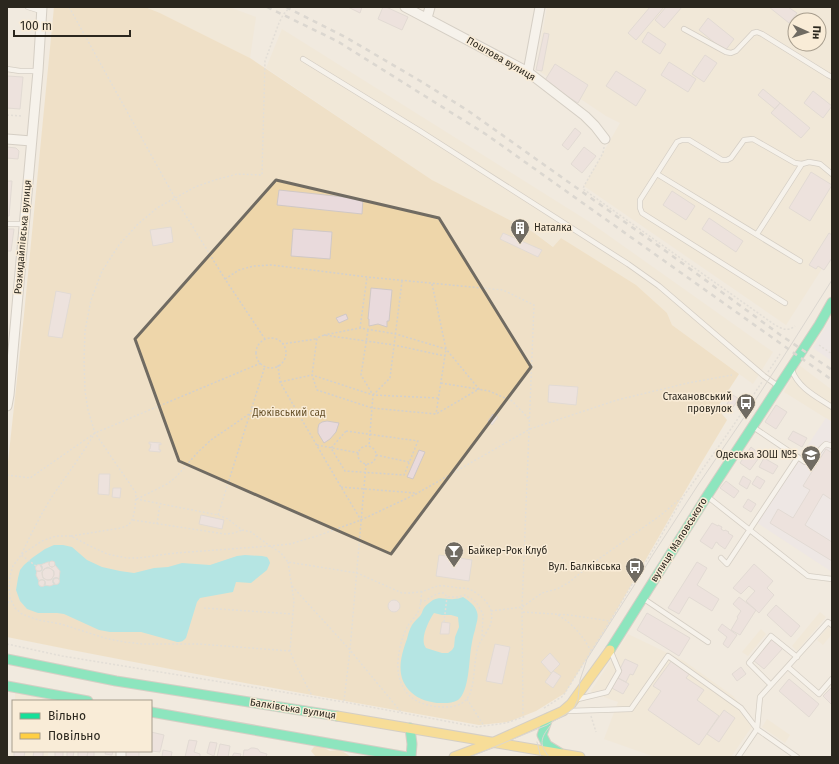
<svg xmlns="http://www.w3.org/2000/svg" width="839" height="764" font-family="'Fira Sans',sans-serif">
	<style>
		.built { fill: #f2e6d1; fill-rule: evenodd }
		.education { fill: #ece4ec }
		.green { fill: #eed6aa }
		.water { fill: #6edfe9; fill-rule: evenodd }
		.building { fill: #e9dadc; stroke: #d0c8c6; fill-rule: evenodd }
		.lines { fill: none; stroke-linecap: round; stroke-linejoin: round }
		.lane-casing { stroke: #b3aea5; stroke-width: 6 }
		.street-casing { stroke: #b3aea5; stroke-width: 11 }
		.fast-casing { stroke: #b3aea5; stroke-width: 11 }
		.slow-casing { stroke: #b3aea5; stroke-width: 11 }
		.path { stroke: #d2d0cd; stroke-width: 1.5; stroke-dasharray: 2 2; stroke-linecap: butt }
		.lane { stroke: #fdfcfa; stroke-width: 4.5 }
		.street { stroke: #fdfcfa; stroke-width: 9 }
		.fast { stroke: #16e098; stroke-width: 9 }
		.slow { stroke: #ffcf43; stroke-width: 9 }
		.tram { stroke: #c2c0be; stroke-width: 1 }
		.rail { stroke: #c2c0be; stroke-width: 2.5; stroke-dasharray: 5 5; stroke-linecap: butt }
		.marked { fill: none; stroke: #706b62; stroke-width: 3; stroke-linejoin: round }
		.labels { text-anchor: middle; dominant-baseline: central; stroke-width: 3; stroke-linejoin: round; paint-order: stroke }
		.street-label { font-size: 10px; fill: #2b271e; stroke: #f9ecd7 }
		.poi-label { font-size: 10px; fill: #2b271e; stroke: #f9ecd7; text-anchor: end }
		.park-label { font-size: 10px; fill: #675129; stroke: #f9ecd7 }
	</style>
	<rect width="100%" height="100%" fill="#f1eadf"/>
	<path class="built" d="M145,7H229L256,17L250,58L160,13Z
		M547,7H832V162L830,164L832,166V253L786,325L584,186L620,123L606,116L536,69ZM795,20H819V44H795Z
		M282,29L588,221L773,352L753,384L672,325L667,313L561,238L554,247L533,232L435,182L266,68Z
		M799,365L832,390V422L784,392Z
		M820,612L826,617L797,651L792,646Z
		M829,626L832,629V634L823,645L817,640Z
		M761,629L766,634L748,656L742,652Z
		M628,634L684,661L733,696L755,722L731,757H655L604,739L618,702L593,693L591,691Z
		M15,688L51,701H15Z
		M767,719L790,735L785,743L762,727Z
		M13,728V751H48V757H11Z"/>
	<path class="education" d="M832,316V361L813,348Z
		M826,418L832,422V572L756,522Z"/>
	<path class="green" d="M54,7H145L160,13L250,58L432,180L533,232L553,247L561,238L636,285L667,313L672,325L739,374L717,408L727,420L700,465L610,622L565,693L536,711L508,722L479,725C321,697 164,669 7,637V471L24,315Z
		M320,746L330,751C340,749 343,751 351,757H316L311,751L314,747Z"/>
	<path class="water" d="M54,545H63L72,547L87,560L102,567L120,571L134,573L154,568L168,567L182,563L210,565L237,556L245,555L262,556L267,557L269,560L270,563L267,570L251,583L236,582L233,592L200,598L197,602L186,638C183,641 182,642 177,642L141,632H110L99,630L64,614L57,613H38L27,609L20,601L16,590L18,578L20,570L24,565L32,558L45,549Z
		M463,597C469,601 475,605 477,612C479,618 476,624 475,630C473,636 472,642 471,648C469,661 469,692 458,700C452,704 443,703 437,703C429,702 418,699 412,693C395,678 400,658 407,639C408,635 409,630 412,625C414,622 417,619 420,616C422,614 422,611 424,608C426,605 430,602 433,600C440,596 447,600 454,599C457,599 460,598 463,597ZM434,613L442,615H451L458,617L459,627L455,637L454,647L452,650L448,653H442L426,648C419,640 429,620 434,613Z"/>
	<path class="building" d="M348,7H362L360,13Z
		M383,7H386L408,17L402,30L378,19Z
		M650,7H664L636,40L628,33Z
		M666,7H682L664,28L655,20Z
		M769,7H788L797,13L789,23Z
		M708,18L734,39L725,51L699,30Z
		M648,32L666,44L660,54L642,42Z
		M544,33L549,34L542,71L536,70Z
		M705,55L717,63L704,82L692,74Z
		M669,62L696,79L688,92L661,75Z
		M555,64L588,85L578,103L544,82Z
		M616,71L646,90L636,106L606,86Z
		M7,76L23,77L20,109L7,108Z
		M763,89L780,103L775,109L758,95Z
		M813,91L832,106L823,118L804,103Z
		M780,103L810,128L801,138L771,113Z
		M575,128L581,133L568,150L562,145Z
		M7,147L16,148L19,151L18,159L7,158Z
		M584,147L596,156L582,173L571,164Z
		M811,172L832,185L810,221L789,208Z
		M7,181H12L9,216H7Z
		M279,190L363,199L362,214L277,205Z
		M672,191L695,206L686,220L663,205Z
		M709,218L743,241L736,252L702,229Z
		M171,227L173,242L153,246L150,230Z
		M7,229H14L11,251H7Z
		M293,229L332,232L330,259L291,256Z
		M503,233L542,250L538,257L500,239Z
		M829,233L832,235V258L824,270L818,266L816,269L809,265Z
		M371,288L392,290L389,321H387V327L378,324L369,326V319H368Z
		M56,291L71,294L62,338L48,336Z
		M346,314L348,319L339,323L336,318Z
		M549,385L578,387L576,405L548,402Z
		M733,395L739,399L733,407L727,404Z
		M776,405L787,412L776,429L765,422Z
		M493,414L498,417L492,425L488,421Z
		M327,421L339,423L336,432L330,439L324,443L318,433V428L319,424L322,422Z
		M793,431L807,438L802,447L788,439Z
		M149,442L161,443V445L159,444V450H161L160,452L149,451V449H150L151,444H149Z
		M751,447L761,455L750,470L740,463Z
		M826,449L832,453V500L823,494L805,525L832,542V561L770,523L778,509L793,518L810,490L803,486Z
		M419,450L425,452L413,479L407,477Z
		M764,458L778,466L773,474L759,467Z
		M99,474H110L109,495L98,494Z
		M743,476L751,481L747,489L739,484Z
		M757,476L765,481L760,489L752,484Z
		M726,481L739,491L734,498L720,488Z
		M113,488H121L120,498L112,497Z
		M748,499L756,504L751,512L743,507Z
		M201,515L224,520L222,529L199,524Z
		M712,523L718,526V525L722,527L721,529L724,531L725,530L729,532L728,533L733,536L725,549L718,544V543L716,542L712,549L700,541Z
		M439,555L472,560L469,581L436,576Z
		M49 564a3 3 0 1 1 6 0a3 3 0 1 1-6 0Z
		M48,562H49V565L51,567H53L55,565L60,571L59,579L56,578L54,579L53,581L55,584L50,586L44,585L45,582L43,580H41L39,581L36,575L37,571H40L42,569L40,565ZM48,567L54,571V575L51,580H47L43,578L42,572L44,569Z
		M697,562L707,568L697,585L719,599L712,611L689,597L679,614L668,608Z
		M754,564L773,581L767,588L774,595L759,613L746,601L755,591L749,586L741,594L733,588Z
		M35.5 568a3.5 3.5 0 1 1 7 0a3.5 3.5 0 1 1-7 0Z
		M42 574a6 6 0 1 1 12 0a6 6 0 1 1-12 0Z
		M52.5 581a3.5 3.5 0 1 1 7 0a3.5 3.5 0 1 1-7 0Z
		M38.5 583a3.5 3.5 0 1 1 7 0a3.5 3.5 0 1 1-7 0Z
		M739,597L756,610L740,635L731,630L738,618L737,617L741,611L733,604Z
		M388 606a6 6 0 1 1 12 0a6 6 0 1 1-12 0Z
		M776,605L800,626L791,637L767,615Z
		M647,613L690,638L679,656L637,630Z
		M442,622L450,623L449,634H440Z
		M722,624L737,635L728,648L723,644L727,637L718,630Z
		M772,639L783,648L764,669L753,660Z
		M495,644L510,647L502,684L486,681Z
		M550,653L560,664L551,673L541,662Z
		M625,659L638,665L633,675L630,674L626,682L618,678L622,670L620,669Z
		M672,660L690,673L686,678L704,690L697,700L719,716L699,745L648,710L661,691L653,686Z
		M741,667L746,674L737,681L732,674Z
		M553,671L561,676L553,688L545,682Z
		M618,678L629,684L623,694L608,686Z
		M789,679L819,704L809,717L779,691Z
		M832,687V705L823,696Z
		M724,710L735,718L719,742L707,734Z
		M151,732L164,735L160,752L151,751Z
		M189,740L197,741L194,752L200,754V757H185Z
		M210,742L217,743L214,756L207,753Z
		M220,744L230,746L228,757H217Z
		M251,748H254L258,749L260,752L267,754L266,757H243L244,750H248Z
		M163,750L172,752L171,757H162Z
		M14,751H25L24,757H14Z
		M34,751H43V757H33Z
		M55,751H63V757H55Z
		M67,751H74L73,757H67Z
		M78,751H88L87,757H78Z
		M88,751H94V757H87Z
		M106,751H113L112,755L105,754Z
		M125,751H139V757H124Z
		M234,753L241,754L240,757H232Z"/>
	<g class="lines">
		<defs>
			<path id="lane" d="M28,7L41,11
				M684,29L726,52L731,53L736,51L753,33L757,32L762,34L828,75L832,77
				M303,59L420,131L628,264L659,286L764,376L778,386
				M7,69L20,71H38
				M657,174L800,261
				M7,224H24
				M757,234L802,164
				M785,303L642,213L640,208V200L677,142L682,140H689L722,160H727L731,158L744,140L753,139L795,163L802,164L809,162L820,164L832,174
				M792,370C798,388 817,397 832,407
				M753,427L805,462C815,463 818,449 826,444L832,446
				M708,497L808,576L832,579
				M721,558L727,564L798,457
				M644,599L708,642
				M788,667L819,694L832,679
				M771,685L749,663L771,636L797,657
				M578,699L607,692L619,671L611,652
				M568,711L631,709L668,656L741,708L757,729L797,757
				M738,757L757,729L760,697L828,622L832,625"/>
			<path id="street" d="M405,7L528,72L585,116L595,126L605,139
				M427,18L430,7
				M528,72L540,7
				M7,139L31,141
				M7,406L9,395L38,71L42,7
				M121,757V751"/>
			<path id="fast" d="M610,650L707,496L819,325L832,302
				M7,659L116,681L337,716
				M7,686L88,701
				M151,712L407,757
				M548,718L542,735L547,745L560,753
				M410,728L412,744L411,757"/>
			<path id="slow" d="M337,716L580,757
				M454,757L494,742L563,711L571,704L610,650"/>
		</defs>
		<use href="#lane" class="lane-casing"/>
		<use href="#street" class="street-casing"/>
		<use href="#fast" class="fast-casing"/>
		<use href="#slow" class="slow-casing"/>
		<path class="path" d="M69,7L175,198L225,279L265,339
			M7,115L21,116
			M604,147L603,153L584,186L583,189L775,325C783,329 787,332 795,326
			M225,279L239,270L254,266L271,265L367,277L503,290L534,305L522,607L523,716
			M432,284L446,349L436,414
			M360,328L367,277
			M368,330L361,375L373,395L369,446
			M256 353a15 15 0 1 1 30 0a15 15 0 1 1-30 0Z
			M282,344L316,339
			M819,345L832,354
			M278,365L280,382L341,487L361,520
			M768,372L780,354
			M280,382L312,375L317,390L372,408L436,414L479,389L446,349L396,334L360,328L324,335
			M441,383L489,391L512,401L530,420
			M373,395L390,378L402,281
			M438,398L373,395L312,375L317,338L324,335L394,345L445,356
			M346,431L418,441L404,475L345,471L331,448Z
			M317,445L359,453
			M358 455a9 9 0 1 1 18 0a9 9 0 1 1-18 0Z
			M376,455L409,462
			M7,475L30,478L95,433L261,363
			M341,487L415,493
			M136,499L218,515L228,519L242,530L251,532L270,546L290,544L317,536L361,520L416,494L530,429L617,400L688,383L732,375
			M137,499L167,484L175,478L198,452L211,440L249,414
			M218,515L265,366
			M133,520L225,534L234,533L242,530
			M157,524L160,504
			M71,536L121,528C125,526 128,526 130,523C135,518 136,499 136,493L95,433L88,410L85,391L84,360L85,331L91,300L102,271L119,245L137,225L157,208L195,187L215,180L237,174L262,175L265,61L279,23L283,15L290,7
			M288,562L294,601L290,651L296,665L312,696
			M36,566L21,555C31,534 41,514 53,495C67,475 82,455 94,434
			M292,586L350,650L401,712
			M420,602C431,600 432,593 444,593L447,597H458L465,595L476,602L483,614L482,638
			M7,607L10,598
			M204,608L293,614
			M491,611L522,607L542,593L557,589L568,583L593,563L661,515L681,498
			M523,612L569,615L610,621
			M558,615C574,625 582,635 591,651
			M444,622L447,597
			M7,644L62,656L344,702L477,727L506,723L526,716
			M290,651L199,644H142L125,642L108,639L61,624L38,620L22,614L15,608L10,598L9,587L10,576L13,566L21,555L42,541L56,536H71L88,545L107,554L127,558H138L176,553L270,546L281,553L288,562L357,573L402,593C409,593 416,593 423,591C428,590 433,587 438,586C444,585 452,587 459,588C463,588 467,588 471,590C479,594 489,602 491,611C495,627 482,635 478,647C473,662 476,689 466,700C455,712 422,707 411,697C403,690 398,679 398,668C397,655 402,635 409,624C412,620 416,616 418,612C421,605 421,598 422,591
			M467,699L484,726
			M344,701L350,650L366,464
			M544,708L563,696L610,621L653,550L683,497L733,426L762,382
			M591,716L596,732"/>
		<use href="#lane" class="lane"/>
		<use href="#street" class="street"/>
		<use href="#fast" class="fast"/>
		<use href="#slow" class="slow"/>
		<path class="tram" d="M537,742L540,754L541,757
			M470,757L547,725L566,714L574,708L578,699L580,680L587,659L635,584L652,556L698,485L745,416L782,359L832,280
			M549,757C539,744 540,739 550,726"/>
		<path class="rail" d="M267,7L337,41L487,135L832,380
			M286,7L347,38L422,82L467,110L667,252L779,334L832,370"/>
	</g>
	<path d="M0 0H839V764H0ZM276,180L439,218L531,367L391,554L179,461L135,339Z" fill="#f1eadf" fill-opacity=".55" fill-rule="evenodd"/>
	<path class="marked" d="M276,180L439,218L531,367L391,554L179,461L135,339Z"/>
	<defs>
		<symbol id="building-pin" viewBox="-11 -11 22 30"><path d="M0 17L-7.5 6A9.5 9.5 0 1 1 7.5 6Z" fill="#706b62" stroke="#f9ecd7"/><path d="M-4-6H4V6H1V3H-1V6H-4ZM-2.5-4.3h1.7v1.8h-1.7ZM.8-4.3h1.7v1.8H.8ZM-2.5-1h1.7V.8h-1.7ZM.8-1h1.7V.8H.8Z" fill="#fff"/></symbol>
		<symbol id="bus-pin" viewBox="-11 -11 22 30"><path d="M0 17L-7.5 6A9.5 9.5 0 1 1 7.5 6Z" fill="#706b62" stroke="#f9ecd7"/><path d="M-5-6H5V4H4V6H2V4H-2V6H-4V4H-5ZM-3.5-4V0h7V-4ZM-3.5 1.2v1.5H-2V1.2ZM2 1.2v1.5H3.5V1.2Z" fill="#fff"/></symbol>
		<symbol id="school-pin" viewBox="-11 -11 22 30"><path d="M0 17L-7.5 6A9.5 9.5 0 1 1 7.5 6Z" fill="#706b62" stroke="#f9ecd7"/><path d="M0-5L7-2L0 1L-7-2ZM-4 1L0 2.5L4 1V4Q0 6-4 4Z" fill="#fff"/></symbol>
		<symbol id="bar-pin" viewBox="-11 -11 22 30"><path d="M0 17L-7.5 6A9.5 9.5 0 1 1 7.5 6Z" fill="#706b62" stroke="#f9ecd7"/><path d="M-6-5H6L.8 .8V4.5H3.5V6h-7V4.5H-.8V.8Z" fill="#fff"/></symbol>
	</defs>
	<g fill-rule="evenodd">
		<use href="#building-pin" x="509" y="217" width="22" height="30"/>
		<use href="#bus-pin" x="735" y="392" width="22" height="30"/>
		<use href="#school-pin" x="800" y="444" width="22" height="30"/>
		<use href="#bar-pin" x="443" y="540" width="22" height="30"/>
		<use href="#bus-pin" x="624" y="556" width="22" height="30"/>
	</g>
	<g class="labels">
		<g class="street-label">
			<text transform="translate(501 59) rotate(30)">Поштова вулиця</text>
			<text transform="translate(23 237) rotate(-85)">Розкидайлівська вулиця</text>
			<text transform="translate(679 540) rotate(-58)">вулиця Маловського</text>
			<text transform="translate(293 709) rotate(9)">Балківська вулиця</text>
		</g>
		<g class="poi-label">
			<text x="534" y="228" text-anchor="start">Наталка</text>
			<text x="732" y="397">Стахановський<tspan x="732" dy="12">провулок</tspan></text>
			<text x="797" y="455">Одеська ЗОШ №5</text>
			<text x="468" y="551" text-anchor="start">Байкер-Рок Клуб</text>
			<text x="621" y="567">Вул. Балківська</text>
		</g>
		<g class="park-label">
			<text x="289" y="413">Дюківський сад</text>
		</g>
	</g>
	<rect width="839" height="764" fill="none" stroke="#2b271e" stroke-width="16"/>
	<rect x="12" y="700" width="140" height="52" fill="#f9ecd7" stroke="#a79d8d"/>
	<rect x="20" y="713" width="20" height="6" fill="#16e098" stroke="#a79d8d"/>
	<text x="48" y="720" font-size="12" fill="#2b271e">Вільно</text>
	<rect x="20" y="733" width="20" height="6" fill="#ffcf43" stroke="#a79d8d"/>
	<text x="48" y="740" font-size="12" fill="#2b271e">Повільно</text>
	<g transform="translate(807 32) rotate(93)"><circle r="19" fill="#f9ecd7" stroke="#a79d8d"/>
	<path d="M0-3L7 15L0 10L-7 15Z" fill="#706b62"/>
	<text y="-6" font-size="11" font-weight="bold" text-anchor="middle" fill="#2b271e">Пн</text>
	</g>
	<path d="M14 30v6h116v-6" fill="none" stroke="#2b271e" stroke-width="2"/>
	<text x="20" y="30" font-size="12" fill="#2b271e" stroke="#f9ecd7" stroke-width="3" paint-order="stroke">100 m</text>
</svg>
